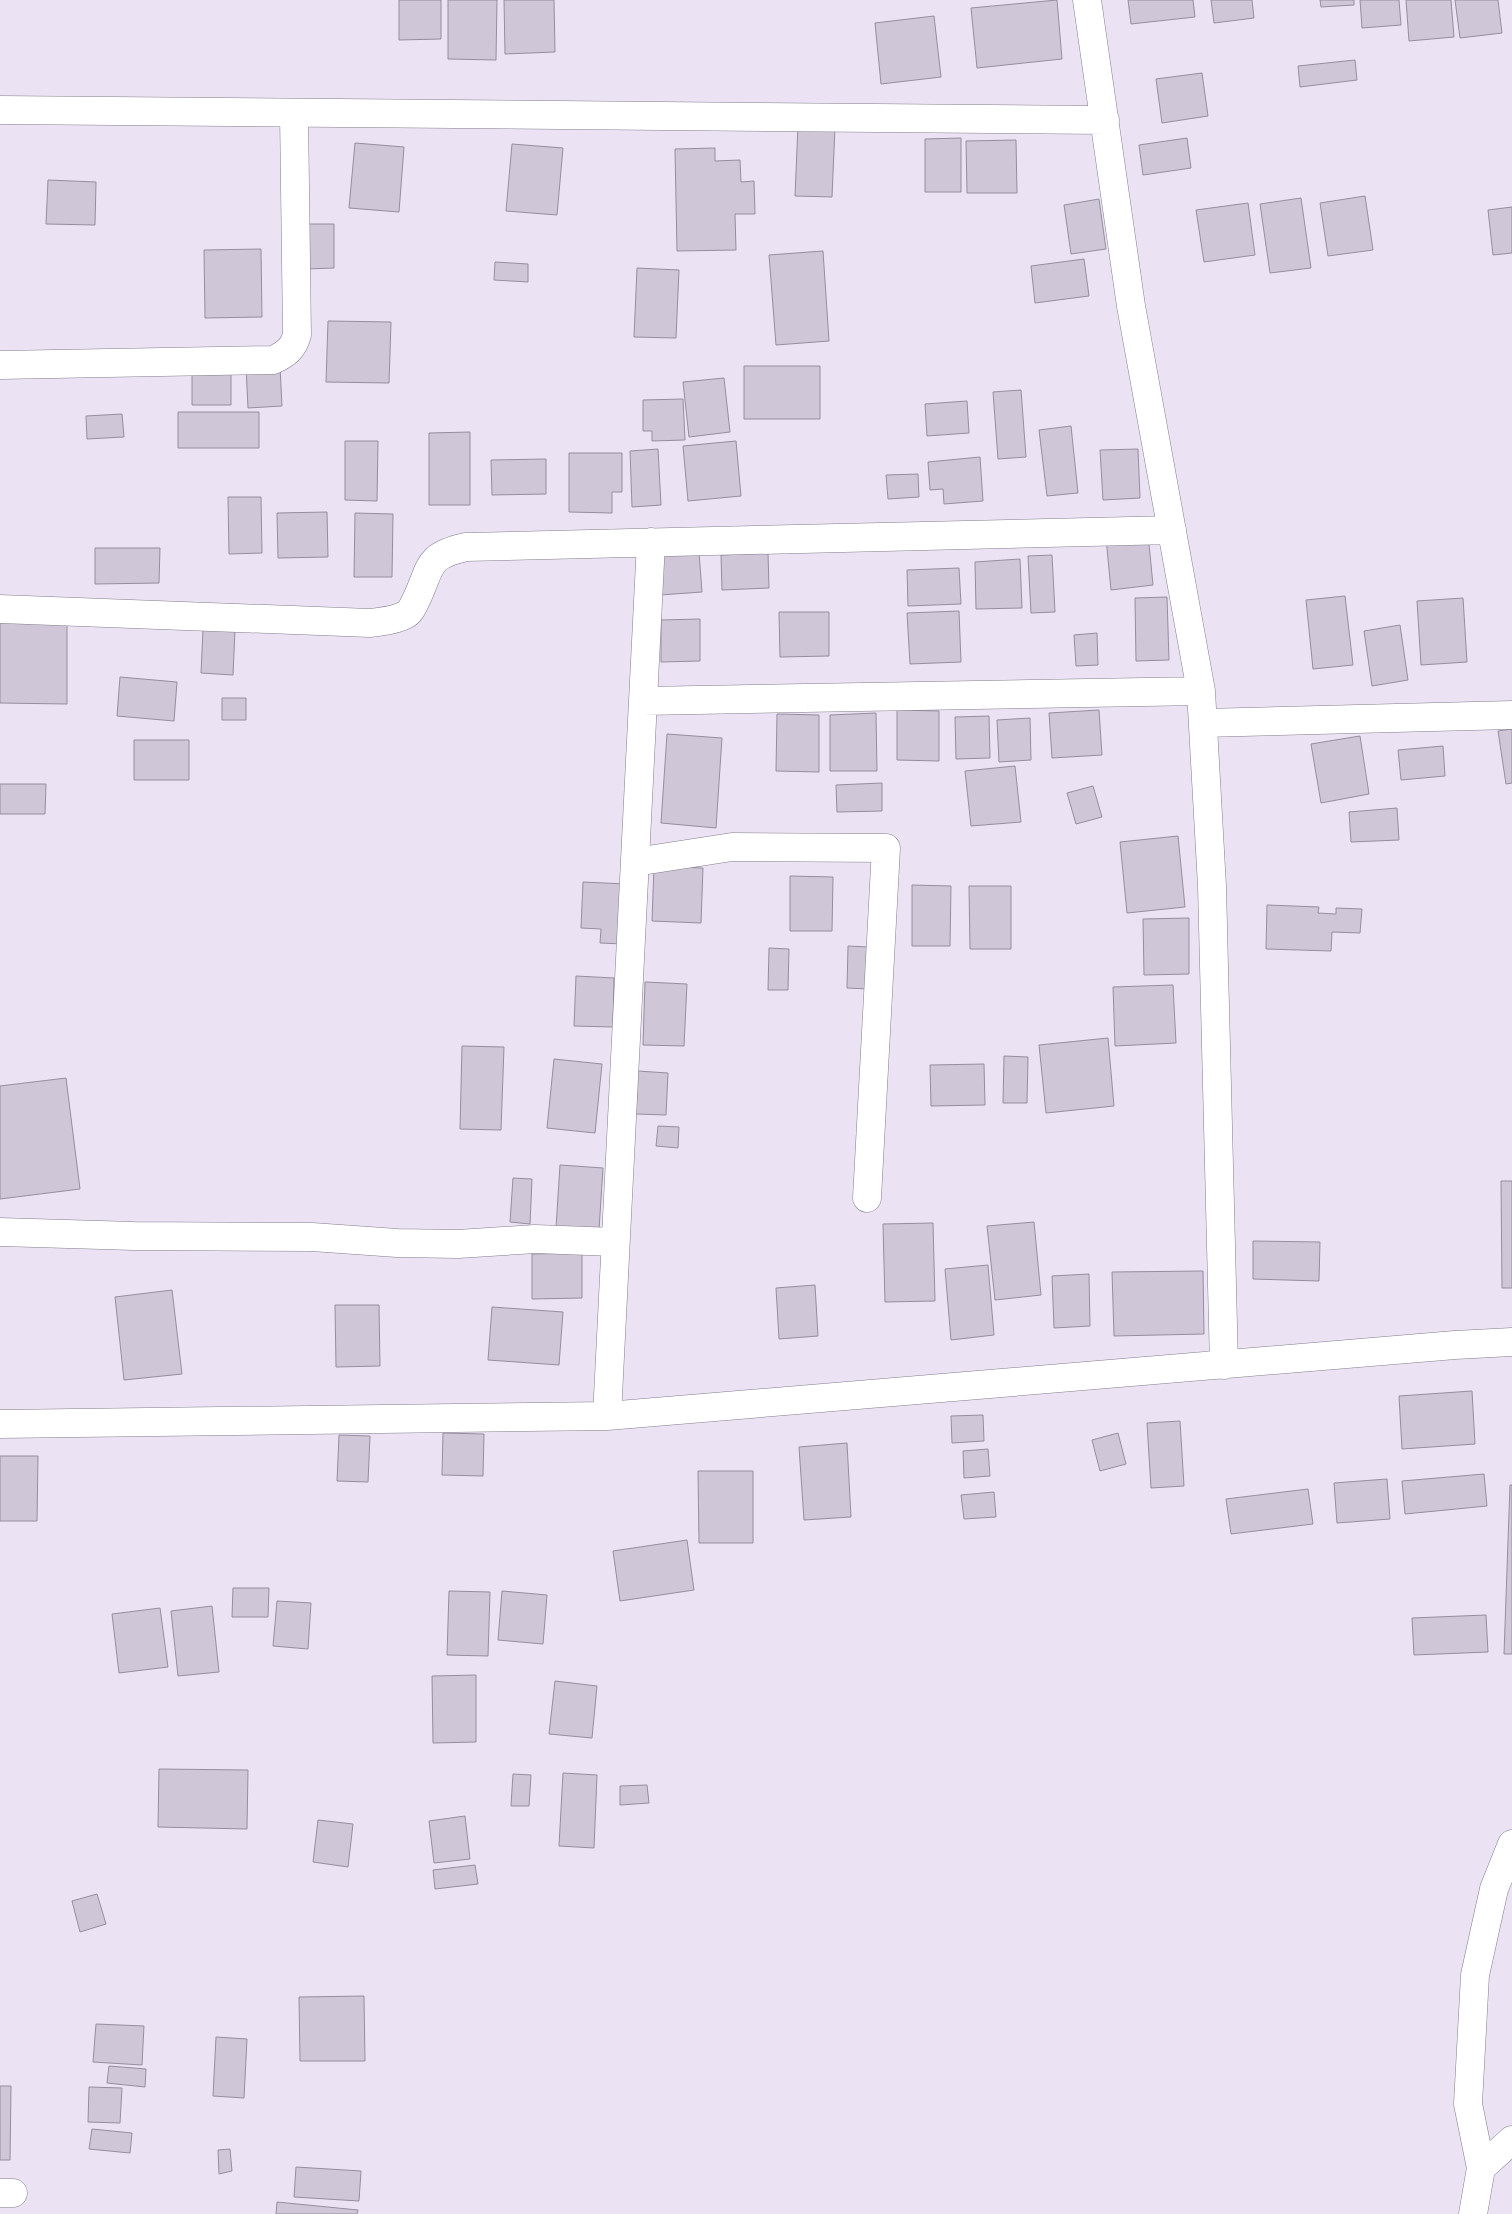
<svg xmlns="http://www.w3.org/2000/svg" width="1512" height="2214" font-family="Raleway,sans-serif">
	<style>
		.building { fill: #cfc7d7; stroke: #968e9e }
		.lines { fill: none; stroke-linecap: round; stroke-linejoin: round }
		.minor-casing { stroke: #847d8c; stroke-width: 29 }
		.minor { stroke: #fff; stroke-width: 28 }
	</style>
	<rect width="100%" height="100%" fill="#ebe3f4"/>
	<path class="building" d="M399,0H441V39L399,40Z
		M448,0H497L496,60L448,59Z
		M504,0H554L555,52L505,54Z
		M1057,0L1062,59L977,68L971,8Z
		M1128,0H1193L1195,17L1131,24Z
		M1211,0H1252L1254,18L1214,23Z
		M1320,0H1354V5L1321,7Z
		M1360,0H1399L1401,25L1362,28Z
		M1406,0H1451L1454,37L1409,41Z
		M1455,0H1498L1502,33L1460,38Z
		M934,16L941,77L881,84L875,23Z
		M1355,60L1357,80L1300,87L1298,66Z
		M1202,73L1208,116L1162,123L1156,79Z
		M798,125L835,127L832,197L795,196Z
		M961,138V192H925V139Z
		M1187,138L1191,168L1143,175L1139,145Z
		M1016,140L1017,193H967L966,141Z
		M355,143L404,147L399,212L349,208Z
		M512,144L563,148L557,215L506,211Z
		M715,148V161L740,160L741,182L754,181L755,214H735L736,250L677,251L675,149Z
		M48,180L96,182L95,225L46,224Z
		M1365,196L1373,250L1328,256L1320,203Z
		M1301,198L1311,268L1270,273L1260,204Z
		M1099,199L1106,249L1071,254L1064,205Z
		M1248,203L1255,255L1204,262L1196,210Z
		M1512,207V253L1493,255L1488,210Z
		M305,224H334V268L306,269Z
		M261,249L262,317L205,318L204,250Z
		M823,251L829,341L776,345L769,255Z
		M1084,259L1089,296L1035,303L1031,266Z
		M495,262L528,264V282L494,280Z
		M637,268L679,270L676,338L634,337Z
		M328,321L391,322L389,383L326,382Z
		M192,364H231V405H192Z
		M280,366L282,406L248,408L246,367Z
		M744,366H820V419H744Z
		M724,378L730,432L689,437L683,382Z
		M1021,390L1026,457L998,459L993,392Z
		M683,399L685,440L652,441V431H643V400Z
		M967,401L969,433L927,436L925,404Z
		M178,412H259V448H178Z
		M122,414L124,437L87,439L86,416Z
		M1071,426L1078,493L1047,496L1039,430Z
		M470,432V505H429V433Z
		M345,441H378L377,501L345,500Z
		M736,441L741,496L688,501L683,446Z
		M658,449L661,505L632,507L630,451Z
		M1138,449L1140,498L1103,500L1100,450Z
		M569,453H622V492H612V513L569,512Z
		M980,457L983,501L944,504L943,489L930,490L928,462Z
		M546,459V494L492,495L491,460Z
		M918,474L919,497L888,499L886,475Z
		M228,497H261L262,553L229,554Z
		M327,512L328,557L278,558L277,513Z
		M355,513L393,514L392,577H354Z
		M1148,534L1153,585L1111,590L1106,538Z
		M95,548H160L159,583L95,584Z
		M699,552L702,592L660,595L658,554Z
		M768,553L769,588L722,590L721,555Z
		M1052,555L1055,612L1031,613L1028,556Z
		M1020,559L1022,608L976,609L975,562Z
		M959,568L961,604L908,606L907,570Z
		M1345,596L1353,665L1313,669L1306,600Z
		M1167,597L1169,660L1136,661L1135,598Z
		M1463,598L1467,662L1421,665L1417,601Z
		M959,611L961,662L910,664L907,613Z
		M779,612H829V656L780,657Z
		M700,619V661L661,662V620Z
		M0,620H67V704L0,703Z
		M1400,625L1408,680L1372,686L1364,631Z
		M203,629L235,630L233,675L201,673Z
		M1097,633L1098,665L1076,666L1074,635Z
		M120,677L177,682L174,721L117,716Z
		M222,698H246V720H222Z
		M897,710L939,711V761L897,760Z
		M1099,710L1102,755L1052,758L1049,713Z
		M876,713L877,771H830V715Z
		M777,714L819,715V772L776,771Z
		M989,716L990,758L956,759L955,717Z
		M1030,718L1031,760L999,762L997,720Z
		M1512,729V783L1506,784L1498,731Z
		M667,734L722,738L716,828L661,823Z
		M1360,736L1369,794L1321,803L1311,744Z
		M134,740H189V780H134Z
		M1443,746L1445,776L1401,780L1398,750Z
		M1015,766L1021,822L971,826L965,771Z
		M882,783V811L837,812L836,785Z
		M0,784H46L45,814H0Z
		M1093,786L1102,817L1076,824L1067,793Z
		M1397,808L1399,840L1351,842L1349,812Z
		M1178,836L1185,907L1127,913L1120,842Z
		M654,866L703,868L701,923L652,921Z
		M790,876L833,877L832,931H790Z
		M583,882L626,884L623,944L600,943L601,929L581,928Z
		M912,885L951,886L950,946H912Z
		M969,886H1011V949H970Z
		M1267,905L1319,907L1318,913L1336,914V908L1362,909L1360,933L1332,932L1331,951L1266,949Z
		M1189,918V974L1144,975L1143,919Z
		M848,946L869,947L868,989L847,988Z
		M769,948L789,949L788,990H768Z
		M576,976L614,978L613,1027L574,1026Z
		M645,982L687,984L684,1046L643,1045Z
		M1173,985L1176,1043L1115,1046L1113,987Z
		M1108,1038L1114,1106L1046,1113L1039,1045Z
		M462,1046L504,1047L501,1130L460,1129Z
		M1004,1056L1028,1057L1027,1103H1003Z
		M554,1059L602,1064L595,1133L547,1128Z
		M984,1064L985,1105L931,1106L930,1065Z
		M638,1071L668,1073L666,1115L636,1114Z
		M66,1078L80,1189L0,1199V1086Z
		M658,1126L679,1127L678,1148L656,1146Z
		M560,1165L603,1168L599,1230L556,1228Z
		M513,1178L532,1179L530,1224L510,1222Z
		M1501,1181H1512V1288H1502Z
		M1034,1222L1041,1295L995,1300L987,1226Z
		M933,1223L935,1301L885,1302L883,1224Z
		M1253,1241L1320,1242L1319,1281L1253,1279Z
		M582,1253V1298L532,1299V1254Z
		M988,1265L994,1335L951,1340L945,1269Z
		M1203,1271L1204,1334L1114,1336L1112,1272Z
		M1089,1274L1090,1326L1054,1328L1052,1276Z
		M815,1285L818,1336L779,1339L776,1288Z
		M172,1290L182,1374L124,1380L115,1297Z
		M335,1305H379L380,1366L336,1367Z
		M492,1307L563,1312L559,1365L488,1360Z
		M1472,1391L1475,1444L1402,1449L1399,1396Z
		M983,1415L984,1441L952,1443L951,1416Z
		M1180,1421L1184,1486L1151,1488L1147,1423Z
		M443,1433L484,1434L483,1476L442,1475Z
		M1118,1433L1126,1464L1100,1471L1092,1440Z
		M339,1435L370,1436L368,1482L337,1481Z
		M847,1443L851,1517L804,1520L799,1447Z
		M988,1449L990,1476L964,1478L963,1451Z
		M0,1456H38L37,1521H0Z
		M698,1471H753V1543H699Z
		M1484,1474L1487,1506L1405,1514L1402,1481Z
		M1387,1479L1390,1519L1337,1523L1334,1483Z
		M1510,1485H1512V1654H1504Z
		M1308,1489L1313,1524L1231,1534L1226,1499Z
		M994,1492L996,1517L964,1519L961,1495Z
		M687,1540L694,1590L620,1601L613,1551Z
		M233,1588H269L268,1617H232Z
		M449,1591L490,1592L488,1656L447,1655Z
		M502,1591L547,1595L543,1644L498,1640Z
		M277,1601L311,1603L308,1649L273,1646Z
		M212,1606L219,1672L178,1676L171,1611Z
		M160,1608L168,1667L119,1673L112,1614Z
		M1486,1615L1488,1652L1414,1655L1412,1618Z
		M476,1675V1742L433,1743L432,1676Z
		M555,1681L597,1686L592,1738L549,1734Z
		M159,1769L248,1770L247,1829L158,1827Z
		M563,1773L597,1775L594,1848L559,1846Z
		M513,1774L531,1775L529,1806H511Z
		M647,1785L649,1803L620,1805V1786Z
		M465,1816L470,1859L434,1863L429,1821Z
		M318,1820L353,1824L348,1867L313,1862Z
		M475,1865L478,1884L435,1889L433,1870Z
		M97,1894L106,1924L80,1932L72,1901Z
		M364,1996L365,2061H300L299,1997Z
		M96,2024L144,2026L142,2065L93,2062Z
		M216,2037L247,2039L244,2098L213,2096Z
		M109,2066L146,2069L145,2087L107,2083Z
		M0,2086H11L10,2160H0Z
		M89,2087L122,2088L120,2123L88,2122Z
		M92,2129L132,2133L130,2153L89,2149Z
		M230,2149L232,2171L219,2174L218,2150Z
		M296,2167L361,2171L359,2201L294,2197Z
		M277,2202L358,2210L357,2214H276Z"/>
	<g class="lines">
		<defs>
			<path id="minor" d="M1087,0L1131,306L1201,691L1212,886L1224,1365
				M0,110L1105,120
				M0,365L273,360C286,354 293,349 297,335L294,113
				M0,609L370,623C382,621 394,621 405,615C411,612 413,606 416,600C432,567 425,556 466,547L1172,530
				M643,701L1201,691
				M1203,723L1512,715
				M635,862L732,847L886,848L867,1198
				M0,1232L134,1236L312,1237L397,1243L458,1244L535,1239L615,1242
				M607,1416L651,542
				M0,1424L607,1416L1455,1345L1512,1342
				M1481,2168L1512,2140
				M0,2193H13
				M1473,2214L1481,2168L1468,2104L1475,1975L1494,1889L1512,1844"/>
		</defs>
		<use href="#minor" class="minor-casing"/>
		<use href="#minor" class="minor"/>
	</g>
</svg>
